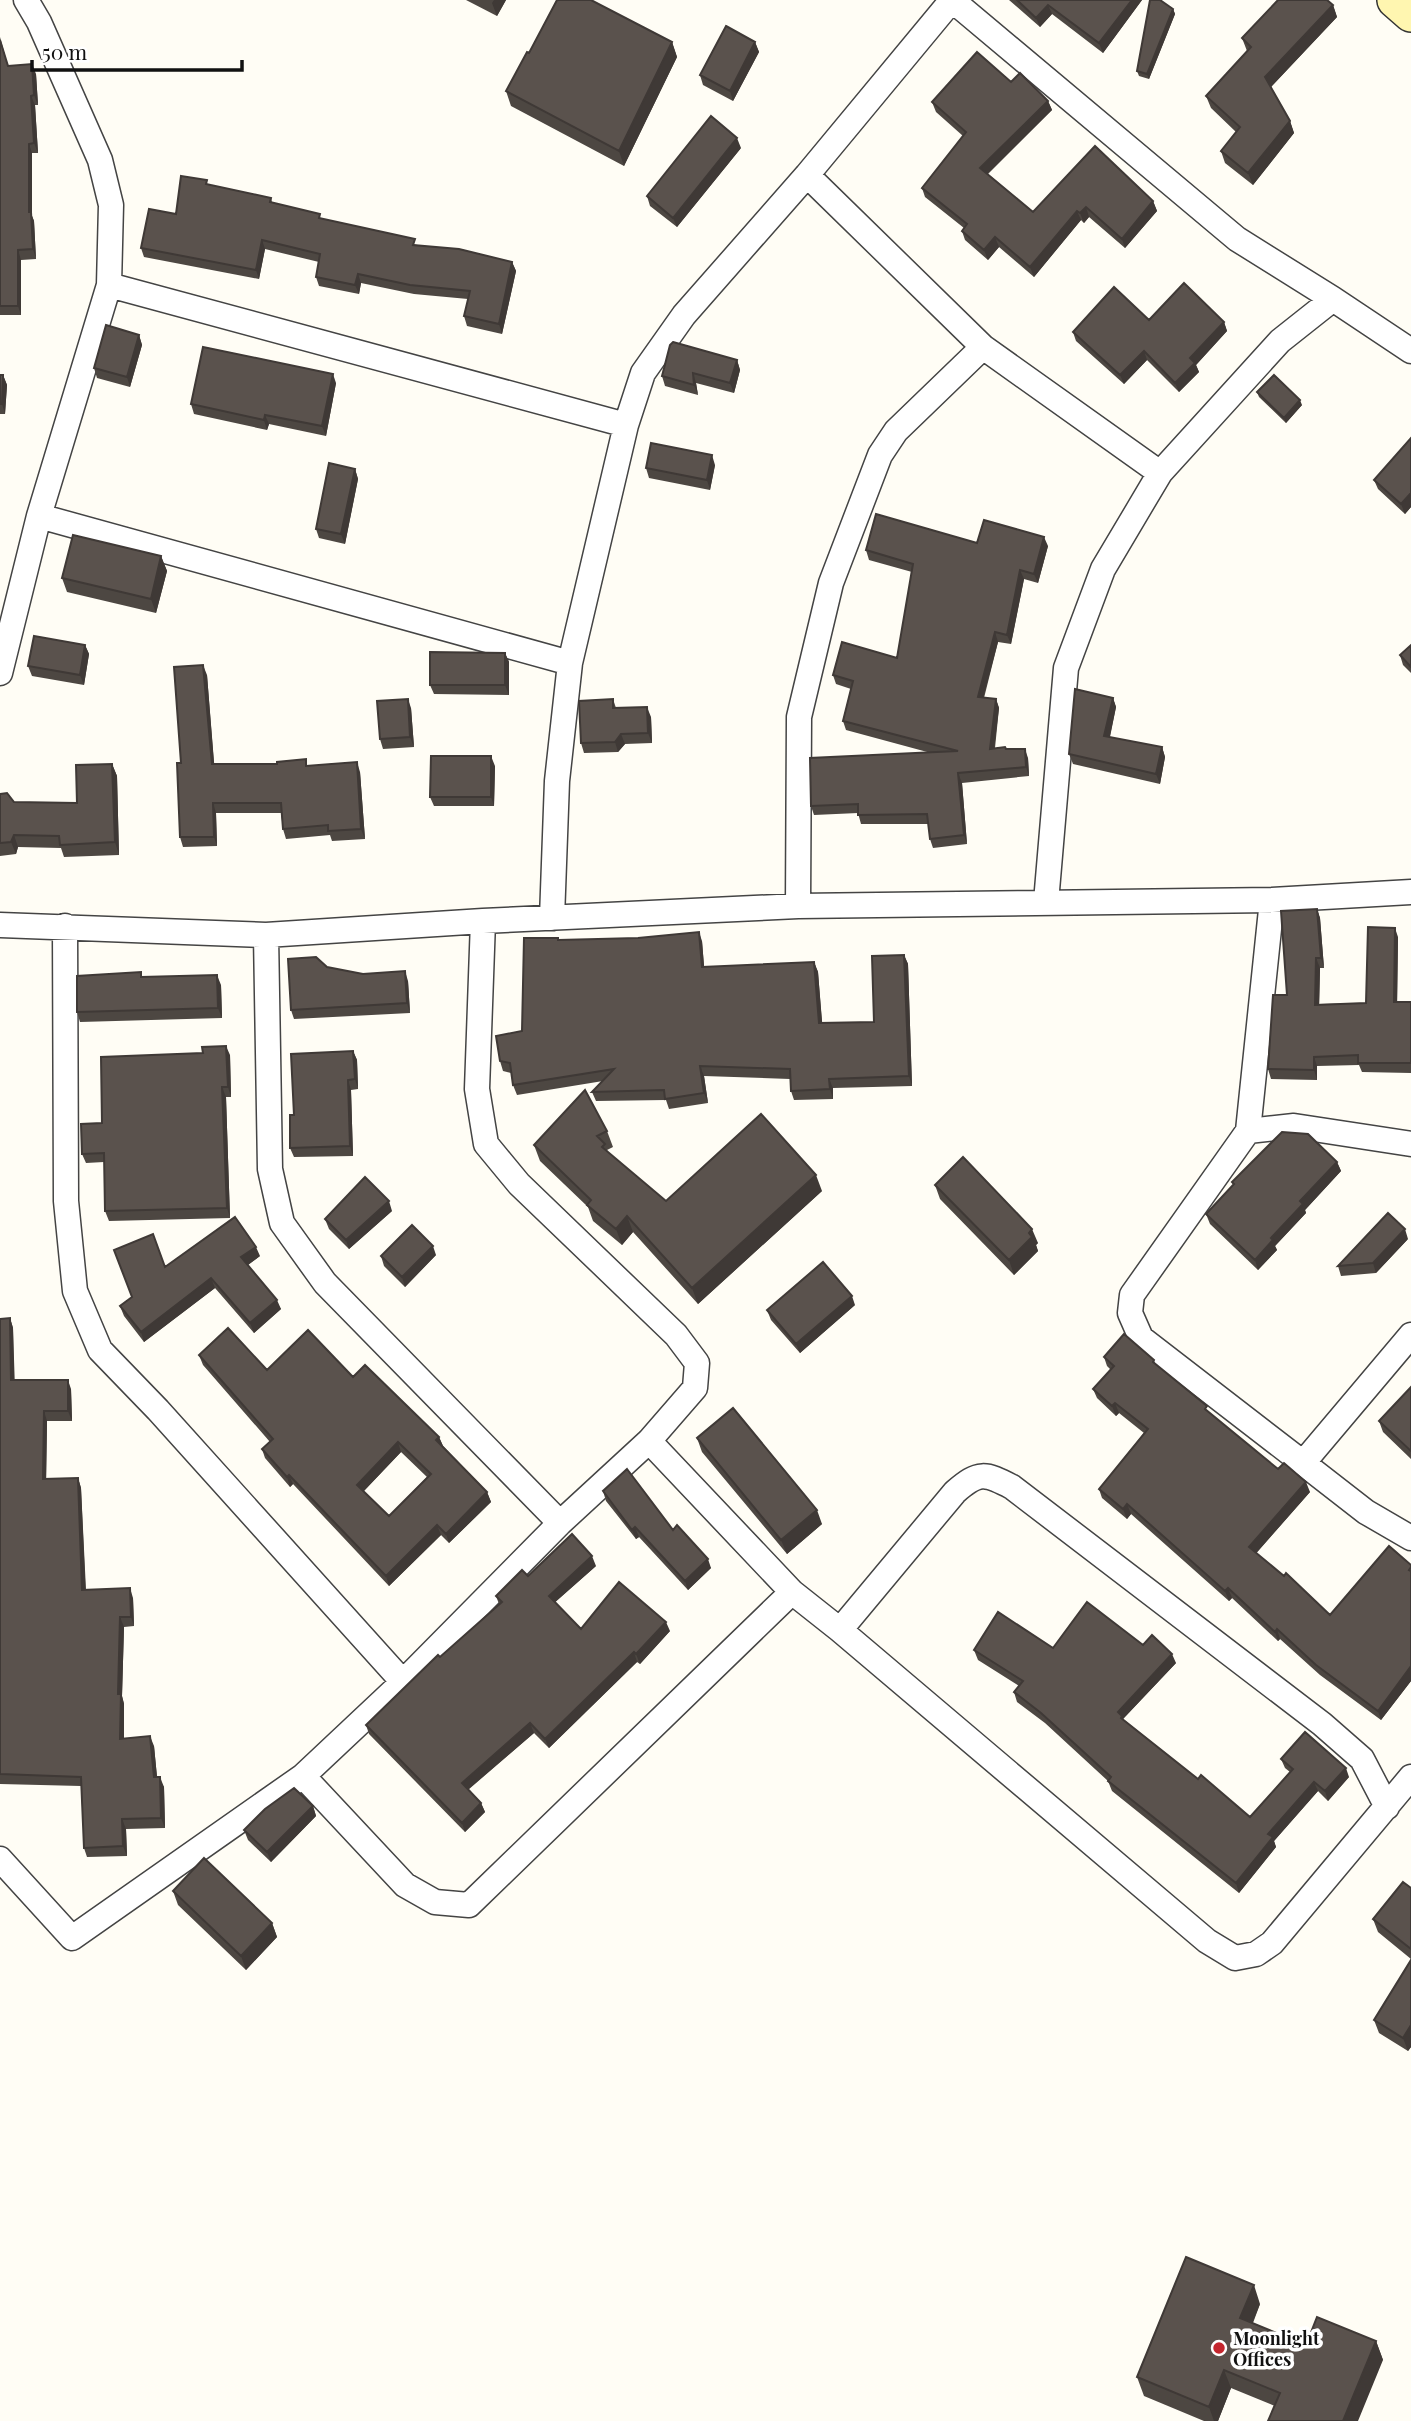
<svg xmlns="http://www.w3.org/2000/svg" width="1411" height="2421" font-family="'Playfair Display',serif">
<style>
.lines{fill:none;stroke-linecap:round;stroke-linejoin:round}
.street-casing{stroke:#444;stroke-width:27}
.secondary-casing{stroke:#333;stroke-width:38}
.street{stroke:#fff;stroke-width:24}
.secondary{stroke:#fff6b0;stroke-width:35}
.wall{fill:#4d4742;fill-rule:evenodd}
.shaded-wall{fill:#3f3936}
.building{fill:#5a524d;stroke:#3f3936;stroke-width:2;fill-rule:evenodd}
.poi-dot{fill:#c4262e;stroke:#fff;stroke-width:2.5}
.labels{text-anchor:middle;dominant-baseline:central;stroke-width:7;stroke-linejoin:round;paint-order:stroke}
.poi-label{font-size:18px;font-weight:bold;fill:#111;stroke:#fff;text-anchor:start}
</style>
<rect width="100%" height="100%" fill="#fffdf5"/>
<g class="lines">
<g class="street-casing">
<path id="street" d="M952,0L1237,239L1333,299
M807,175L983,347L1160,473
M109,285L626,425
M39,516L570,663
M0,673L39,516L109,285L111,205L100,160L39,22L26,0
M1272,900L1248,1131L1132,1295L1130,1313L1141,1338L1303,1463L1411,1335
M1046,902L1066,668L1103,569L1160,473L1280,341L1333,299L1411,351
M798,906L799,717L831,583L880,455L896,431L983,347
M552,918L557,781L570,663L626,425L643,373L684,315L807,175L952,0
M0,925L266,935L483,921L798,906L1272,900L1411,892
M65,926L66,1201L75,1291L100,1350L158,1410L403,1682
M266,935L270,1169L282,1223L325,1283L560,1523
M1248,1131L1294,1126L1411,1144
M649,1441L792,1592L840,1630L1207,1941L1235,1958L1256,1954L1272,1943L1411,1777
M1303,1463L1366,1512L1411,1538
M840,1630L955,1492C979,1471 985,1473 1012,1487L1322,1724L1362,1759L1387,1807
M303,1776L405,1885L435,1902L469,1905L792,1592
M0,1859L72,1938L303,1776L403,1682L560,1523L649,1441L695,1388L697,1363L676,1335L519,1184L486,1144L477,1089L483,921"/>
</g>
<g class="secondary-casing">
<path id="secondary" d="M1395,0L1411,14"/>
</g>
<use href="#street" class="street"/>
<use href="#secondary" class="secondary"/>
</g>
<path class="wall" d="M466,0H506L497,16Z
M1009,0H1142L1103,53L1052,14L1040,27Z
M1333,5L1337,17L1271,87L1290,121L1294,133L1253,185L1225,163L1221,151L1236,132L1211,108L1206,96L1247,51L1242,38Z
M1173,9L1175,14L1149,79L1139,76L1137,71Z
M0,37L8,66L36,74L38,105H35L38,153H32V216L34,221L36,259L21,260V315H0Z
M672,42L677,57L624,166L511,106L506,91L529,53Z
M755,42L759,52L733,101L703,85L700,75Z
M1011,82L1048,101L1052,110L988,174L1033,212L1153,201L1157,211L1125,248L1089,217L1084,223L1081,220L1034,277L999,247L988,260L965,240L962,231L964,228L925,197L922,188L963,136L936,112L932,102Z
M741,148L677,227L650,206L647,196Z
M209,185L271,198L272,203L322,219L417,245L512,262L516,271L502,334L467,326L464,316L468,299L414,294L361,283L359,294L319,286L316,277L319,262L265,249L259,279L144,257L141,248L176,214Z
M1149,320L1224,322L1227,331L1196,365L1199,372L1179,392L1147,360L1124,384L1076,341L1073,332Z
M139,335L142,345L130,387L97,378L94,368Z
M737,360L740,370L734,393L696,383L698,395L665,386L662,376Z
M0,375H3L7,385L5,414H0Z
M336,383L326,436L269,424L267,430L194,414L191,404Z
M1257,392L1302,405L1286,423L1259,397Z
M1411,438V507L1405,514L1378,489L1374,480Z
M715,465L710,490L649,478L646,468Z
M355,469L358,479L345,544L319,538L316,529Z
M977,543L1048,546L1038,583L1024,579L1011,644L998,642L984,698L996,699L999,708L995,748L1006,749L1028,758L1029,776L962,783L967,844L933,848L930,839L928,824H861L858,813L814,815L811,806L931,753L846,730L843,721L851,689L836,684L833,675L897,658L912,572L869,560L866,550Z
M161,556L167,571L156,613L67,592L62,578Z
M85,645L89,654L84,685L32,676L28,666Z
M1411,645V673L1403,665L1400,655Z
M505,653L509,662V695L434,694L430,685Z
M207,675L214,764L308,766L360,772L365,839L332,841L330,835L286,839L283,829L281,813H216L217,846L183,847L180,837L181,763Z
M1113,698L1116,707L1110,737L1162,747L1165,757L1160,784L1073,764L1069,754Z
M613,699L616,708L651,717L652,743L625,744L618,752L584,753L581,743Z
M411,708L414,747L383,749L380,739Z
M112,764L117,776L119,855L64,857L61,848L18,847L16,854L0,856V794L14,802L77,803Z
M495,766L494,806H434L430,797Z
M1317,909L1320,918L1324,968H1320L1319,1004L1366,1003L1398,937L1397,1002H1411V1073L1362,1072L1359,1065L1317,1066V1080L1271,1079L1268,1069L1287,995Z
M558,940L702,941L704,967L814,962L818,972L822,1023L874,1022L904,955L908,964L912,1086L833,1088V1099L794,1100L791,1091L790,1079L704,1076L708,1103L669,1109L666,1100L596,1101L592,1092L603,1081L517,1095L513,1085L511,1073L503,1071L500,1061L522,1031Z
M327,967L363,974L408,981L410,1013L294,1019L291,1010Z
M143,977L221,985L222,1018L80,1022L77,1012Z
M353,1051L357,1060L358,1089L351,1090L353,1156L294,1157L290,1148L294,1115Z
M230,1055L231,1097H226L230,1218L109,1221L105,1211L104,1162L86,1163L82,1154Z
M607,1131L613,1147L607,1150L608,1152L666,1201L822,1191L698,1304L633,1232L622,1245L593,1221L588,1207L540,1161L534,1145Z
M1337,1162L1341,1171L1305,1210L1306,1213L1275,1246L1277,1250L1258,1270L1210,1224L1206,1214L1233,1185L1232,1182Z
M935,1185L1038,1243L1036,1245L1038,1251L1014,1275L940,1199Z
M392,1211L349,1249L329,1229L325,1219Z
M1408,1239L1376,1273L1341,1276L1338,1266Z
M436,1255L405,1287L384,1266L381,1256Z
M260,1256L248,1265L281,1309L254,1333L215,1288L144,1342L124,1316L120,1306L132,1297L165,1267Z
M855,1305L800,1353L771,1320L767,1310Z
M10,1318L13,1328L14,1380L71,1389L72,1421H47L46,1479L78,1478L81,1488L86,1590L133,1598L134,1626L124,1627L122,1696L124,1704V1738L154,1746L157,1777L164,1787L165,1828L126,1829L127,1856L87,1857L84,1848L81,1786L0,1784V1319Z
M199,1355L267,1370L353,1377L439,1437L443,1446L487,1492L491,1502L449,1543L441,1535L389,1586L293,1484L290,1487L265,1458L262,1449L270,1442L203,1365ZM401,1452L427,1477L389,1516L363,1492Z
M1104,1357L1154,1360L1155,1364L1210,1413L1278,1469L1310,1492L1256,1553L1330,1615L1411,1565V1681L1381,1720L1320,1675L1280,1639L1278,1641L1232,1598L1229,1601L1131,1514L1127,1519L1102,1498L1099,1489L1144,1433L1119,1413L1116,1416L1097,1398L1093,1389L1111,1370L1107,1366Z
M1411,1387V1459L1383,1432L1379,1421Z
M697,1438L822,1524L787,1554L702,1452Z
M603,1491L673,1530L711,1568L688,1590L639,1537L636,1539L606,1501Z
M596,1566L555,1602L581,1629L670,1631L640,1664L637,1662L549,1748L534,1733L468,1790L481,1803L485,1812L465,1832L369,1734L366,1725L499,1604L496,1596L528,1576Z
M1143,1645L1176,1663L1123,1719L1198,1779L1250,1817L1290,1772L1285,1768L1281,1759L1349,1777L1328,1801L1318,1791L1274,1841L1276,1847L1239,1893L1112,1791L1108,1781L1045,1723L1017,1702L1014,1692L1019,1686L978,1660L974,1650Z
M313,1806L316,1816L271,1862L248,1840L244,1830Z
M1411,1888V1959L1378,1932L1373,1919Z
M173,1891L272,1923L277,1937L246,1970L178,1905Z
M1411,1960V2047L1408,2051L1379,2033L1374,2020Z
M1260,2304L1253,2323L1306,2345L1376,2341L1383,2360L1275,2406L1231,2388L1218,2421H1204L1144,2396L1137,2377Z"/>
<path class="shaded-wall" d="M494,0H506L497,16L492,3Z
M1132,0H1142L1103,53L1099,43Z
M1048,5L1052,14L1040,27L1036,18Z
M1333,5L1337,17L1269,89L1265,77Z
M1173,9L1175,14L1149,79L1147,74Z
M672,42L677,57L624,166L619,151Z
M755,42L759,52L733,101L730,91Z
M32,64L36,74L38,105L34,95Z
M31,96L35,105L38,153L34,143Z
M1048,101L1052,110L984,177L980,168Z
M1290,121L1294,133L1253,185L1248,173Z
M737,138L741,148L677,227L673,218Z
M29,144L32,153V216L34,221L36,259L33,249L29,212Z
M1153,201L1157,211L1125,248L1122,239Z
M1086,207L1089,217L1084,223L1080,213Z
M1077,211L1081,220L1034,277L1030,267Z
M995,237L999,247L988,260L984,250Z
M262,240L265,249L259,279L256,270Z
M18,250L21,260V315L18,306Z
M512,262L516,271L502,334L499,324Z
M358,274L361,283L359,294L355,285Z
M1224,322L1227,331L1196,365L1199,372L1179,392L1175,383L1190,358Z
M139,335L142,345L130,387L127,377Z
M1144,351L1147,360L1124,384L1120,375Z
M737,360L740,370L734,393L730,383Z
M693,373L696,383L698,395L694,385Z
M333,374L336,383L326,436L322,426Z
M3,375L7,385L5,414L2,404Z
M1300,400L1302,405L1286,423L1284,418Z
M265,415L269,424L267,430L264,420Z
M712,455L715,465L710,490L707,480Z
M355,469L358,479L345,544L341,534Z
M1411,493V507L1405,514L1401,504Z
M1044,537L1048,546L1038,583L1034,574Z
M161,556L167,571L156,613L151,599Z
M1020,570L1024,579L1011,644L1007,635Z
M995,632L998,642L981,706L978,697Z
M85,645L89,654L84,685L80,675Z
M505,653L509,662V695L505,685Z
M203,665L207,675L215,774L212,764Z
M1113,698L1116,707L1108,745L1104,736Z
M408,699L411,708L414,747L410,737Z
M996,699L999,708L993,758L990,749Z
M647,707L651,717L652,743L648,733Z
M621,734L625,744L618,752L615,742Z
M1162,747L1165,757L1160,784L1156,774Z
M1025,749L1028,758L1029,776L1026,767Z
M491,756L495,766L494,806L491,797Z
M357,762L360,772L365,839L361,829Z
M112,764L117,776L119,855L115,842Z
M958,773L962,783L967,844L964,835Z
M213,803L216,813L217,846L214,837Z
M14,835L18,847L16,854L11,842Z
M1317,909L1320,918L1324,968L1321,958Z
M1395,928L1398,937L1397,1012L1394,1002Z
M699,932L702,941L705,977L702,967Z
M904,955L908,964L912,1086L909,1076Z
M1316,958L1320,968L1319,1014L1315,1005Z
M814,962L818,972L823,1033L819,1023Z
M405,971L408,981L410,1013L407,1003Z
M217,975L221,985L222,1018L218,1008Z
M226,1046L230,1055L231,1097L228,1087Z
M353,1051L357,1060L358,1089L355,1079Z
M1314,1057L1317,1066V1080L1314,1070Z
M700,1066L704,1076L708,1103L704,1093Z
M829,1079L833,1088V1099L830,1089Z
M348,1080L351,1090L353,1156L350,1146Z
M222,1087L226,1097L230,1218L227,1208Z
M1337,1162L1341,1171L1305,1210L1306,1213L1275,1246L1277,1250L1258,1270L1255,1260L1271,1238L1300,1201Z
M816,1175L822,1191L698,1304L692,1288Z
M389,1201L392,1211L349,1249L346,1240Z
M627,1216L633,1232L622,1245L616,1229Z
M1032,1229L1038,1243L1036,1245L1038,1251L1014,1275L1009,1260Z
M1405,1229L1408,1239L1376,1273L1373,1263Z
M433,1246L436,1255L405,1287L402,1277Z
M256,1247L260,1256L245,1267L241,1257Z
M211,1278L215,1288L144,1342L141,1332Z
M852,1296L855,1305L800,1353L796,1344Z
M277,1300L281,1309L254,1333L250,1323Z
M10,1318L13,1328L15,1390L11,1380Z
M68,1380L71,1389L72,1421L68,1411Z
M1115,1403L1119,1413L1116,1416L1112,1406Z
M44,1411L47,1421L46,1489L43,1479Z
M439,1437L443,1446L436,1440Z
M398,1442L401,1452L360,1495L357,1485Z
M289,1475L293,1484L290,1487L287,1477Z
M78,1478L81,1488L86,1600L82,1590Z
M1306,1482L1310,1492L1253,1557L1249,1547Z
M487,1492L491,1502L449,1543L446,1534Z
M1127,1504L1131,1514L1127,1519L1123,1509Z
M817,1510L822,1524L787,1554L781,1540Z
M437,1525L441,1535L389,1586L386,1576Z
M635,1527L639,1537L636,1539L632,1530Z
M592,1556L596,1566L552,1605L549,1596Z
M708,1559L711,1568L688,1590L685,1581Z
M130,1588L133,1598L134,1626L131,1617Z
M1228,1588L1232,1598L1229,1601L1225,1591Z
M120,1617L124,1627L122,1696L124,1704V1748L120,1739L118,1694Z
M666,1622L670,1631L640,1664L636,1654Z
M1277,1629L1280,1639L1278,1641L1275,1632Z
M634,1652L637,1662L549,1748L545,1739Z
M1172,1654L1176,1663L1123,1719L1124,1727L1118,1712Z
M1411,1666V1681L1381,1720L1378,1711Z
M530,1723L534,1733L465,1792L462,1783Z
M150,1736L154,1746L158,1787L154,1777Z
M1346,1768L1349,1777L1328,1801L1325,1791Z
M160,1777L164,1787L165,1828L161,1818Z
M1314,1782L1318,1791L1274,1841L1276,1847L1239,1893L1236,1883L1268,1834Z
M481,1803L485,1812L465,1832L462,1823Z
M313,1806L316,1816L271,1862L267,1852Z
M122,1819L126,1829L127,1856L123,1846Z
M272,1923L277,1937L246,1970L241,1956Z
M1411,2025V2047L1408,2051L1403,2038Z
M1254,2285L1260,2304L1247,2336L1240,2318Z
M1376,2341L1383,2360L1358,2421H1343Z
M1224,2370L1231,2388L1218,2421H1214L1209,2407Z"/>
<path class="building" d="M557,0H591L672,42L619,151L506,91L527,52L529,53Z
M1017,0H1132L1099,43L1048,5L1036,18Z
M1150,0H1160L1173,9L1147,74L1137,71Z
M1278,0H1327L1333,5L1265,77L1290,121L1248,173L1221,151L1240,127L1206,96L1251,47L1242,38Z
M726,26L755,42L730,91L700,75Z
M0,40L8,66L32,64L34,95L31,96L34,143L29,144V212H31L33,249L18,250V306H0Z
M977,52L1011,82L1020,73L1048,101L980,168L1033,212L1095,146L1153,201L1122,239L1086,207L1080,213L1077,211L1030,267L995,237L984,250L962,231L967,224L922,188L966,132L932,102Z
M711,116L737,138L673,218L647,196Z
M181,176L207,180L206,184L271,198L270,202L320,214L319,218L415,239L413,245L459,249L512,262L499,324L464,316L470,291L410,285L358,274L355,285L316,277L320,254L262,240L256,270L141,248L149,209L176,214Z
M1184,283L1224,322L1190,358L1195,363L1175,383L1144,351L1120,375L1073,332L1114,287L1149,320Z
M106,325L139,335L127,377L94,368Z
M673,342L737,360L730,383L693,373L694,385L662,376L670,345Z
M203,347L333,374L322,426L265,415L264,420L191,404Z
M0,375H3L2,404H0Z
M1274,375L1300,400L1284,418L1257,392Z
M1411,438V493L1401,504L1374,480Z
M651,443L712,455L707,480L646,468Z
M329,463L355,469L341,534L316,529Z
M876,514L977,543L984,520L1044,537L1034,574L1020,570L1007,635L995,632L978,697L996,699L990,749L1005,747L1006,749H1025L1026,767L958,773L964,835L930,839L927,814L858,815V804L811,806L810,758L958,751L843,721L853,681L833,675L842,642L897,658L913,564L866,550Z
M73,535L161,556L151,599L62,578Z
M34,636L85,645L80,675L28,666Z
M1411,645V667L1400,655Z
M430,652L505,653V685H430Z
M203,665L212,764H277V762L306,759V766L357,762L361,829L328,831V825L283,829L281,803H213L214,837H180L177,763H181L174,667Z
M1075,689L1113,698L1104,736L1162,747L1156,774L1069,754Z
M408,699L410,737L380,739L377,701Z
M613,699V708L647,707L648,733L621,734L615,742L581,743L579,701Z
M431,756H491V797H430Z
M112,764L115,842L60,845L59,836L14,835L11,842L0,843V794L7,793L14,802L77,803L76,765Z
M1317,909L1321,958H1316L1315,1005L1366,1003L1368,927L1395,928L1394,1002H1411V1063H1358V1055L1314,1057V1070L1268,1069L1273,995H1287L1281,911Z
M699,932L702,967L814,962L819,1023L874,1022L872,956L904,955L909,1076L829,1079L830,1089L791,1091L790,1069L700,1066L704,1093L665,1099L664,1090L592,1092L614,1069L513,1085L510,1063L500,1061L496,1036L522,1031L524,938H558V940L638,938Z
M316,957L327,967L363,974L405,971L407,1003L291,1010L288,959Z
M141,972V977L217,975L218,1008L77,1012V976Z
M226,1046L228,1087H222L227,1208L105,1211L104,1153L82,1154L81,1124L102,1123L101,1057L203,1053L202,1047Z
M353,1051L355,1079L348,1080L350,1146L290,1148V1115H294L291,1054Z
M585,1090L607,1131L597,1136L605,1144L602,1147L666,1201L761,1114L816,1175L692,1288L627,1216L616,1229L587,1205L591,1200L534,1145Z
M1282,1132L1308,1134L1337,1162L1300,1201L1303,1204L1271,1238L1273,1240L1255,1260L1206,1214L1234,1184L1232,1182Z
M963,1157L1032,1229L1029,1233L1032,1237L1009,1260L935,1185Z
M365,1177L389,1201L346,1240L325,1219Z
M1388,1213L1405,1229L1373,1263L1338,1266Z
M235,1217L256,1247L241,1257L277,1300L250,1323L211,1278L141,1332L120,1306L132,1297L114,1250L153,1234L165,1267Z
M412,1225L433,1246L402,1277L381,1256Z
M823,1262L852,1296L796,1344L767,1310Z
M10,1318L11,1380H68V1411H44L43,1479L78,1478L82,1590L130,1588L131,1617H120L118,1694H121L120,1739L150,1736L154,1777H160L161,1818L122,1819L123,1846L84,1848L81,1777L0,1774V1319Z
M228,1328L267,1370L308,1330L353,1377L365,1365L439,1437L436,1440L487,1492L446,1534L437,1525L386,1576L289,1475L287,1477L262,1449L273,1439L199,1355ZM398,1442L431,1474L389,1516L357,1485Z
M1124,1334L1154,1360L1153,1362L1207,1406L1205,1409L1278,1469L1284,1463L1306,1482L1249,1547L1284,1576L1286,1573L1330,1615L1389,1546L1411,1565V1567L1409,1570L1411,1571V1666L1378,1711L1316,1665L1277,1629L1275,1632L1228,1588L1225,1591L1127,1504L1123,1509L1099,1489L1148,1429L1115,1403L1112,1406L1093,1389L1114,1366L1104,1357Z
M1411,1387V1451L1379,1421Z
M733,1408L817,1510L781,1540L697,1438Z
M627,1469L673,1530L677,1525L708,1559L685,1581L635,1527L632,1530L603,1491Z
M572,1534L592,1556L549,1596L581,1629L619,1582L666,1622L636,1654L634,1652L545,1739L530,1723L462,1783L481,1803L462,1823L366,1725L438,1655L440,1657L502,1602L496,1596L522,1570L528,1576Z
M1087,1602L1143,1645L1152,1635L1172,1654L1118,1712L1122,1716L1121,1718L1198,1779L1201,1775L1250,1817L1293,1769L1281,1759L1305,1732L1346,1768L1325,1791L1314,1782L1268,1834L1273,1837L1236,1883L1108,1781L1111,1777L1041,1713L1014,1692L1023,1681L974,1650L998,1612L1053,1648Z
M294,1788L313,1806L267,1852L244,1830L265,1809Z
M204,1858L272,1923L241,1956L173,1891Z
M1403,1882L1411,1888V1949L1373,1919Z
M1411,1960V2025L1403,2038L1374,2020Z
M1186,2257L1254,2285L1240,2318L1306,2345L1317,2317L1376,2341L1343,2421H1268L1280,2393L1224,2370L1209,2407L1137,2377Z"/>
<circle class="poi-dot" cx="1219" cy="2348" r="7"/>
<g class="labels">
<g class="poi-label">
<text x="1233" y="2338">Moonlight<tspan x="1233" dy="21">Offices</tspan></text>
</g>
</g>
<path d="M32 60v10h210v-10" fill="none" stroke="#111111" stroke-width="3.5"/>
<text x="42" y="60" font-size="21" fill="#111111" stroke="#ffffff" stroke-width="5" paint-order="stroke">50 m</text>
</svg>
